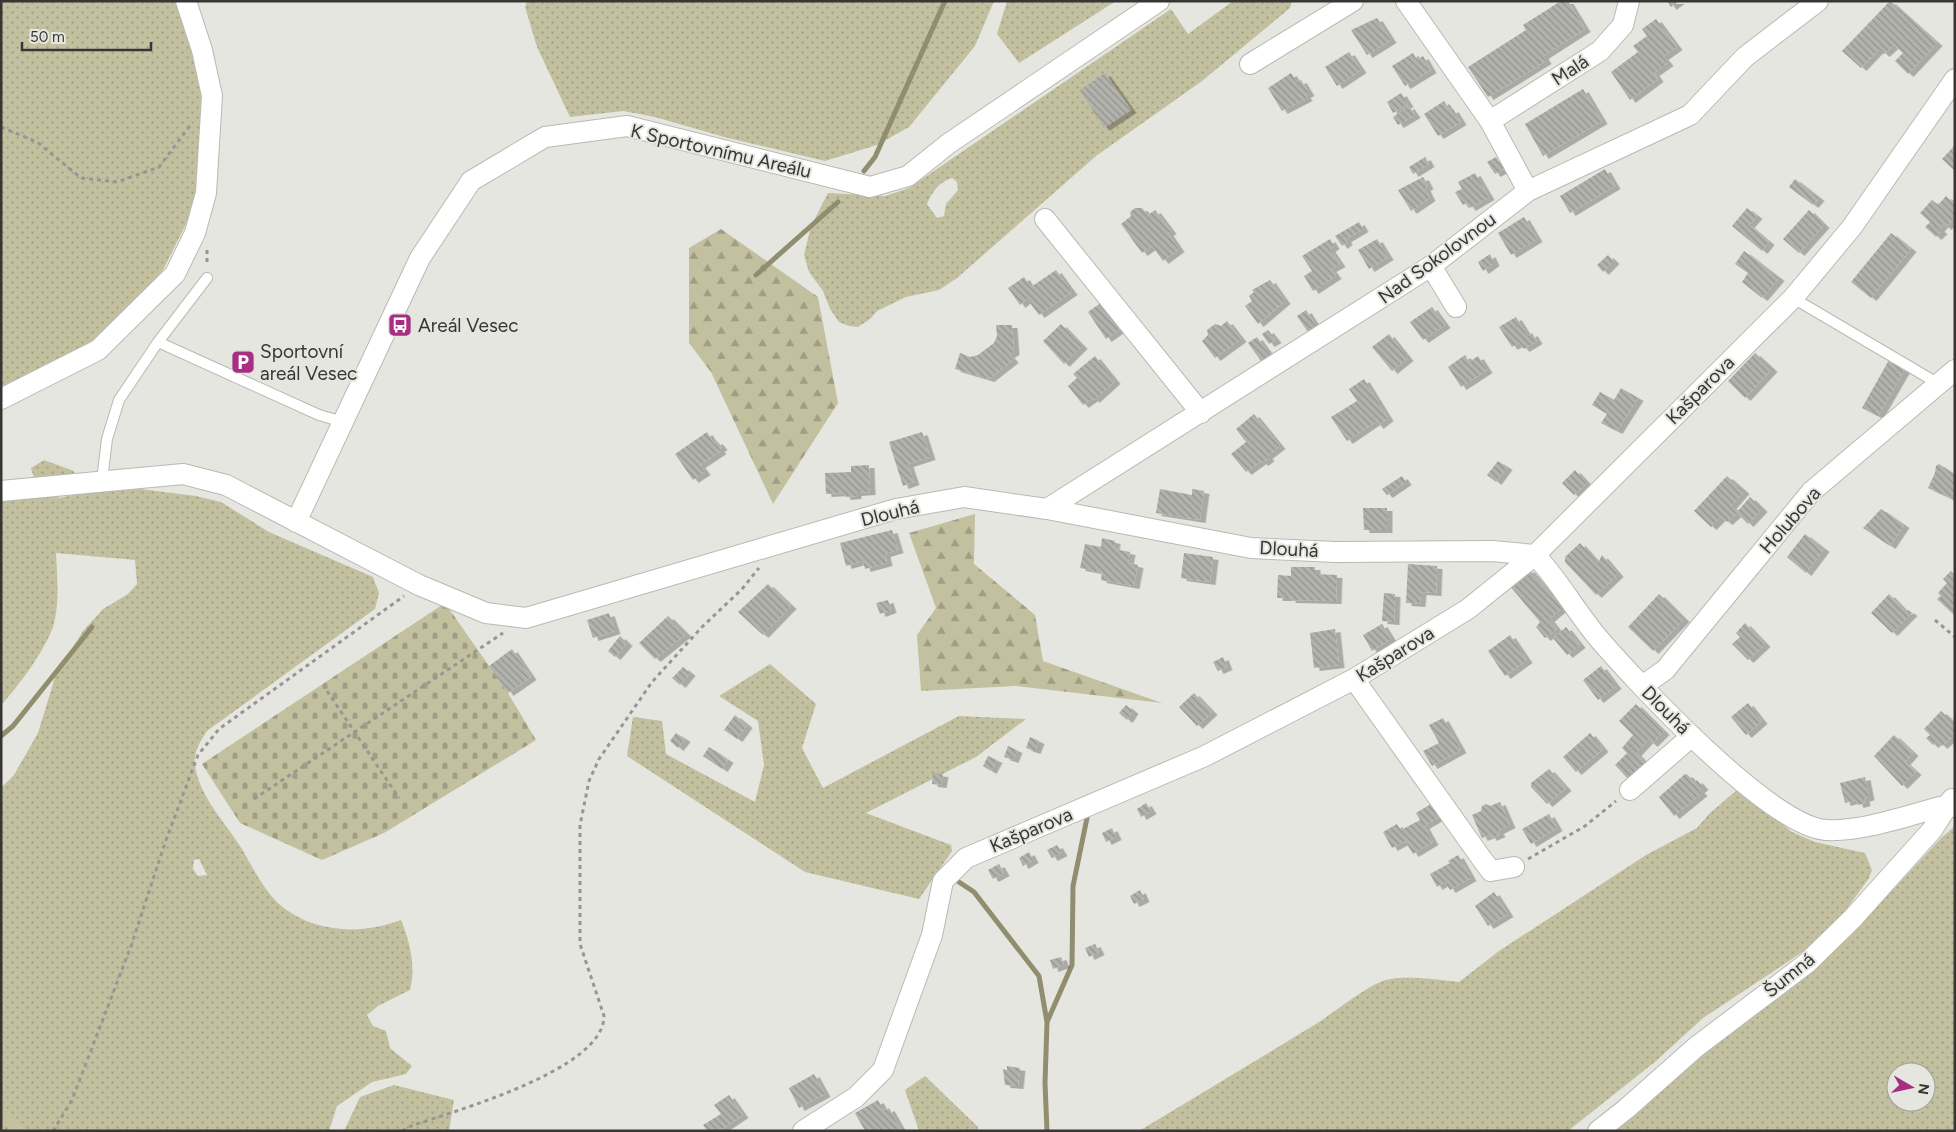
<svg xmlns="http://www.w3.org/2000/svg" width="1956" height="1132" font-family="Figtree,sans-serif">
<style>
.grass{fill:url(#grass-dots);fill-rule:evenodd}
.forest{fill:url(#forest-firs)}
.cemetery{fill:url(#cemetery-stones)}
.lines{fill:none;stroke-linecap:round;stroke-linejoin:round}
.stream{stroke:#918e6f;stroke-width:5}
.building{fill:url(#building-back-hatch);filter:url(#shadow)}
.service-casing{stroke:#b9b9b4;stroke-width:12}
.minor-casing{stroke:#b9b9b4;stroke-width:22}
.path{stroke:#979693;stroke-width:3;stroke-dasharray:4 4;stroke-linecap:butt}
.service{stroke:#fff;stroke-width:10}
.minor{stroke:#fff;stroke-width:20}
.labels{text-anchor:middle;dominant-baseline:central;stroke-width:4;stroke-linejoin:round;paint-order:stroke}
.street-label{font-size:19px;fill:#373635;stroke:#e6e6e1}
.poi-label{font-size:19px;fill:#373635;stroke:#e6e6e1;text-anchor:start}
</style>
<defs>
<pattern id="grass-dots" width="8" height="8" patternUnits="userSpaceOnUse" patternTransform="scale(1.25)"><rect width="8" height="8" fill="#c3c0a0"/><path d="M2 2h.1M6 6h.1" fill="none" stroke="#9f9d83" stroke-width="1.8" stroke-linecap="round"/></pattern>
<pattern id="forest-firs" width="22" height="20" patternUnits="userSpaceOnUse" patternTransform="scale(1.25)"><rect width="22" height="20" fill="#c3c0a0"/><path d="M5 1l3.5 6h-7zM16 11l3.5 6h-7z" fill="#9f9d83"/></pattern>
<pattern id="cemetery-stones" width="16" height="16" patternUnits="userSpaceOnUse" patternTransform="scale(1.25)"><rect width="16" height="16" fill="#c3c0a0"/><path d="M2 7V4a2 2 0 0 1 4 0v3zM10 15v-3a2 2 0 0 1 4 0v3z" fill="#9f9d83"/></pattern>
<pattern id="building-back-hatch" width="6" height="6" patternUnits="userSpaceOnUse" patternTransform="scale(1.25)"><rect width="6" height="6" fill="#b2b2ad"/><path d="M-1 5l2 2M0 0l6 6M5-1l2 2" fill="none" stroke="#92928e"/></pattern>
<filter id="shadow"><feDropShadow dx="5.5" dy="3" stdDeviation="0" flood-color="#0004"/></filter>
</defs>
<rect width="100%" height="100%" fill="#e6e6e1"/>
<path class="grass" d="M2,1H182L203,97L200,177L186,224L163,270L136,303L115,324L73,355L1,394Z
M527,1H994L975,46L909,127L877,145L825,161L724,137L655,117L623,111L570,117L537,47L525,7Z
M1007,1H1116L1019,63L997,34Z
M1233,1H1292L1290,8L1202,81L1096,156L957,278L939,290L906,297L877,311L870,319L858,327L849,326L839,322L830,309L823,291L809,272L804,255L811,226L828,193L885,196L909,188L1171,9L1188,34ZM952,178L957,182L958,190L946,204L944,216L937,218L927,204C932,192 939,182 952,178Z
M44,460L74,471L78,488L54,499L116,486L196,496L221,502L269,532L373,577L379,593L375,609L207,731C200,742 193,752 195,766C200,798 226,823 242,849C253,868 262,887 278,903C284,909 296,916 304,920C336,933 368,932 401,920C410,942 416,966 410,990L378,1006L367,1015L373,1026L386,1031L390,1048L412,1066L406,1074L372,1082L337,1106L329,1131H25L1,1111V788L14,775L38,733L56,674L83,631L103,609L128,594L137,584L135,560L56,553C57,577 60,604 53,627C45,650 18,687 1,705V488L39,494L31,468ZM199,859L207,875L198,876L193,869L194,860Z
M770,664L816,704L802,748L823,788L959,716L1026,719L976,757L866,813L951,845L952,851L919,899L805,872L627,756L633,717L662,721L666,754L755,802L764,765L758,721L719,696Z
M1738,789L1792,832L1815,842L1865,853L1872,870L1869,878L1838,921L1804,951L1703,1018L1656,1061L1568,1131H1139C1199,1095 1259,1059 1319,1022C1336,1011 1368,985 1386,980C1407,975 1438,980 1459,982L1499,951L1646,855L1697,828L1709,814Z
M1955,826V1131H1610L1678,1073L1848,938L1941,838ZM1896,1072H1926V1102H1896Z
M925,1076L978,1127V1131H919L905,1090Z
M394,1085L454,1100L449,1131H344L360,1097Z"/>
<path class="forest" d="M721,229L818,297L838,403L773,504L711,372L689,343V248Z
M975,514L974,564L1035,615L1043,661L1162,703L1015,686L921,691L917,635L936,608L909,533Z
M1,1111H2L25,1131H1Z"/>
<path class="cemetery" d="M445,603L508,693L536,740L384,833L322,860L240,823L202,764Z"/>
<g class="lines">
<path class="stream" d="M864,171L875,157L945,1
M756,275L838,202
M1,736L13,726L92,627
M953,878L974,892L1039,976L1047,1022
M1047,1131L1045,1083L1047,1022L1072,965L1073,886L1087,818"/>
</g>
<path class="building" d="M1561,1H1568L1585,29L1543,56L1546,61L1488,97L1468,67L1526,30L1523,25Z
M1667,1H1679L1671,7Z
M1890,1L1937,43L1908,74L1895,61L1903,53L1894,45L1884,54L1879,49L1861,68L1842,51Z
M1377,18L1391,40L1367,55L1351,30Z
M1656,19L1677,47L1663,57L1668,63L1654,73L1658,79L1630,100L1611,72L1638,52L1633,46L1647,36L1642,29Z
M1349,52L1361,70L1337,86L1325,67Z
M1413,53L1417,60L1423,56L1431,70L1405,86L1392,66Z
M1105,73L1131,110L1104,128L1080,90Z
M1291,73L1297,82L1301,80L1309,93L1305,95L1307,98L1282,111L1268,88Z
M1583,89L1602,121L1543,156L1525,124Z
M1401,93L1408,104L1393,113L1387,102Z
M1444,101L1450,111L1453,109L1461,122L1438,136L1424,114Z
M1409,106L1415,115L1398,125L1393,117Z
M1955,145V171L1942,159Z
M1425,157L1429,164L1413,174L1409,167Z
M1496,157L1504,169L1495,174L1487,162Z
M1605,169L1615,186L1570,213L1560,196Z
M1475,173L1489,197L1470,208L1467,203L1463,205L1455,192L1462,189L1458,182Z
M1423,177L1428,186L1425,188L1430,198L1411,211L1398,190Z
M1795,179L1819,198L1813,205L1789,187Z
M1946,196L1955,204V217L1946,227L1943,224L1939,229L1942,231L1936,237L1925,227L1930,222L1920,213L1932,200L1938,205Z
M1135,208H1142L1148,215L1155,210L1171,231L1168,233L1179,249L1163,261L1152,246L1142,253L1121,224L1131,216L1130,212Z
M1747,208L1757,216L1749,225L1769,242L1762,251L1732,226Z
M1809,210L1824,225L1799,253L1783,239Z
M1524,217L1537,239L1511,255L1498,233Z
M1359,222L1363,229L1346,239L1347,242L1342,246L1335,236Z
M1891,233L1911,249L1871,298L1851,282Z
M1330,239L1334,246L1330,249L1340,264L1331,269L1336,276L1313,291L1304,276L1312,271L1302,256Z
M1377,239L1388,257L1369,269L1358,250Z
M1744,251L1779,278L1762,298L1742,282L1748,273L1735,264Z
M1490,254L1494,263L1483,271L1478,262Z
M1608,255L1614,261L1603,272L1597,265Z
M1056,270L1072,292L1039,315L1027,299L1020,305L1008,288L1024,277L1031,287Z
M1270,280L1285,301L1258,324L1245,306L1252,301L1249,296L1254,292L1252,290Z
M1105,300L1123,327L1106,339L1088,312Z
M1432,307L1445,325L1423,340L1410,322Z
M1306,310L1317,327L1308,332L1297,316Z
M1516,317L1528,336L1532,333L1537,341L1524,349L1519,343L1512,347L1499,327Z
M1227,321L1241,339L1215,358L1202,341L1208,335L1207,330L1215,324L1221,326Z
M1061,324L1082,346L1064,364L1043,341Z
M996,325H1012L1014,352L1009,355L1013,360L989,379L955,369L960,353L970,357L978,355L994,343L997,336Z
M1268,330L1276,340L1269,344L1262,334Z
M1389,334L1408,358L1392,371L1372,347Z
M1257,337L1270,355L1261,361L1248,343Z
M1755,353L1772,369L1745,398L1728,381Z
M1465,355L1469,362L1478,356L1487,370L1461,387L1448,367Z
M1095,356L1115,381L1094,400L1093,398L1083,405L1068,386L1077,378L1073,374Z
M1889,360L1905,369L1878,416L1862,408Z
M1364,379L1388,418L1378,426L1375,422L1347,441L1331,417L1357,401L1349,389Z
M1621,388L1638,398L1617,431L1601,423L1607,414L1592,405L1600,392L1614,400Z
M1254,414L1280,446L1267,456L1269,458L1263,463L1261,461L1246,472L1231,454L1246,442L1236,429Z
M707,432L714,443L717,441L722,447L719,449L721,451L700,465L705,472L693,480L675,454Z
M922,432L930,457L908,464L914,482L903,486L889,442Z
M1498,461L1507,467L1496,482L1487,475Z
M1939,464L1955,475V489L1950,498L1928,488L1935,473L1936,466Z
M869,465L870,492L856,493V496L845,497L844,493L826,494L825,473L851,472V466Z
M1575,470L1587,483L1574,495L1562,483Z
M1402,476L1406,482L1387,495L1382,489Z
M1727,476L1744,491L1731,506L1737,512L1750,497L1762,509L1748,524L1737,513L1727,522L1721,517L1711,527L1694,511Z
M1160,489L1192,495V489L1204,491L1200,520L1156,513Z
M1363,508H1387V530H1364Z
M1881,509L1904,525L1890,546L1863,528Z
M892,530L898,550L885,554L887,563L865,569L863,561L846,566L840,543Z
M1805,534L1824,549L1806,573L1787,557Z
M1102,538L1115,541L1114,549L1130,552L1128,563L1138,565L1134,586L1101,580L1102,572L1080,568L1085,544L1101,547Z
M1580,543L1598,563L1602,555L1618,574L1596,595L1565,562V557Z
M1184,553L1213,557L1210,582L1181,578Z
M1408,564L1437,566L1436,593L1421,592L1420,604L1406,603Z
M1291,567H1315V574L1337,575L1336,601L1290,600V598H1277L1278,575L1291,576Z
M1529,569L1562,608L1549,619L1557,629L1545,638L1536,627L1540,622L1509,585Z
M1951,571L1955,575V616L1937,599L1941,596L1938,593L1947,583L1943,579Z
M768,584L791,606L763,635L738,612Z
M1384,593L1395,594L1394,622L1382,621Z
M1659,594L1684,619L1653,651L1628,627Z
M1889,594L1906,612L1908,610L1912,613L1892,633L1871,613Z
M888,600L891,610L880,614L876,603Z
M609,613L615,631L593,638L587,620Z
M668,616L686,634L655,659L639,643Z
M1745,623L1765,644L1748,660L1732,644L1740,637L1736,633Z
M1382,624L1391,639L1372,651L1363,635Z
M1566,627L1580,645L1567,655L1553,638Z
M1335,629L1339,665L1314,668L1310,633Z
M1510,635L1527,660L1505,676L1488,651Z
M620,636L627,643L615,657L608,651Z
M512,649L531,677L508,693L489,666Z
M1223,657L1227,667L1218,671L1213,662Z
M1601,666L1616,686L1598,700L1583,680Z
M683,667L690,673L680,685L672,678Z
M1194,693L1212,712L1197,726L1179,707Z
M1748,703L1762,721L1746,735L1731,717Z
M1636,704L1664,732L1652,744L1648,740L1636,753L1646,764L1629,780L1615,765L1627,753L1622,748L1633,735L1619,721Z
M1126,705L1133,711L1127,720L1119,713Z
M1941,711L1955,724V734L1942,746L1937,741L1933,745L1926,738L1930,735L1924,729Z
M735,715L747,725L737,739L724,730Z
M1443,718L1461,750L1432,766L1423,751L1439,743L1429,725Z
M676,733L685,739L678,748L670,741Z
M1590,733L1603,749L1576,772L1563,757Z
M1894,735L1913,753L1905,762L1916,772L1902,786L1874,756Z
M1030,737L1039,741L1035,751L1026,748Z
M1008,746L1017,750L1013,760L1004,757Z
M709,747L728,760L722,769L703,756Z
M988,756L997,760L991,771L983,766Z
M1549,769L1566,788L1547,804L1531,787V783Z
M933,773L943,774L941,785L932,784Z
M1685,774L1688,775L1694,783L1697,780L1703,787L1699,790L1702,793L1674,816L1659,797Z
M1865,777L1869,797L1864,799L1865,803L1858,805L1856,800L1845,803L1840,783Z
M1500,802L1510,825L1498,831L1500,834L1491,838L1490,835L1482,838L1472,815L1481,811L1482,806L1486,804L1490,806Z
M1146,803L1151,811L1141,817L1137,809Z
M1431,804L1439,817L1424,826L1433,842L1413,854L1405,841L1392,848L1383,832L1397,824L1401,830L1420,820L1416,813Z
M1549,814L1557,828L1531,844L1522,829Z
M1112,828L1116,837L1106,842L1102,833Z
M1057,845L1062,853L1052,858L1047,850Z
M1029,852L1033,860L1023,866L1019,858Z
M1458,855L1471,878L1450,890L1445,882L1437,887L1430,874L1450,863L1448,861Z
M999,864L1004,873L993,879L988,870Z
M1140,890L1144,899L1134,904L1130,896Z
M1494,892L1508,914L1488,926L1475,906Z
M1095,944L1099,952L1089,957L1085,948Z
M1061,957L1064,965L1053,969L1050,960Z
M1007,1066L1020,1068L1018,1086L1005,1085L1003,1069L1007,1070Z
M814,1074L825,1094L799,1108L789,1088Z
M729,1095L743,1115L719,1131H707L703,1125L721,1114L714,1105Z
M878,1100L884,1111L889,1108L901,1129L898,1131H865L855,1113Z"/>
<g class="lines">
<g class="service-casing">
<path id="service" d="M1793,298L1939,384
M158,342L207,278
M102,480L107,439L119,400L158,342L319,415L343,422"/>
</g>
<g class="minor-casing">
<path id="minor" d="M1406,1L1490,121L1528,191
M1250,64L1353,1
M1490,121L1600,51L1623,25L1629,1
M1045,219L1201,413
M1431,266L1456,307
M1,399L98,350L175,274L195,233L206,193L212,96L202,50L186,1
M1,491L183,474L226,485L419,585L486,613L526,618L896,509L964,497L1047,509L1251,548L1336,552L1492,551L1535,555C1559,580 1576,612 1599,639C1637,683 1771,827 1826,830C1864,832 1911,814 1948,805L1955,807
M1047,509L1431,266L1528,191L1690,115L1745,57L1818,1
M296,522L420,258L471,181L545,137L627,126L870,187L908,176L948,144L1159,1
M1354,679L1484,862L1491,871L1514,867
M1642,686L1665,670L1811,492L1955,370
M1630,790L1692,736
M803,1131L856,1097L883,1070L932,935L943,881L966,858L1205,756L1354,679L1468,609L1535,555L1793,298L1852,227L1955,79
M1598,1131L1626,1109L1696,1047L1807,963L1853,918L1932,830L1952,799"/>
</g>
<path class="path" d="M1,127L37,142L81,178L117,182L159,167L192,123
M207,250V266
M1935,620L1955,637
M327,691L399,798
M254,799L503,633
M1528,859L1585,826L1616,801
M53,1131L72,1100L131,946L166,840L198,755L219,729L404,596
M402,1131L411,1126C454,1111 604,1070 604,1016L580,944V825L589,781L599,759L652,682L702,627L742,589L759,568"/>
<use href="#service" class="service"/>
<use href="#minor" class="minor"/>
</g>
<defs>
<g id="bus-square" transform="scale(1.25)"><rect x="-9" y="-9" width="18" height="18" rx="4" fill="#a82e83" stroke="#e6e6e1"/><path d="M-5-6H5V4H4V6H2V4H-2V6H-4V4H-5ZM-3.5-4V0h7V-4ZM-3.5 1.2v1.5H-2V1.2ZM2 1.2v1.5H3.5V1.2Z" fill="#fff"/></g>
<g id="parking-square" transform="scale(1.25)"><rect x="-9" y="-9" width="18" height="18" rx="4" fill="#a82e83" stroke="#e6e6e1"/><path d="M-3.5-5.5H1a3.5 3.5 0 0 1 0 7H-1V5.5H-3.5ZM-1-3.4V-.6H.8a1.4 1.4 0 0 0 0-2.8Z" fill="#fff"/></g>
</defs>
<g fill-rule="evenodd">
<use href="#bus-square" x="400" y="325"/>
<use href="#parking-square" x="243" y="362"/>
</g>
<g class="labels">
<g class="street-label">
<text transform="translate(1570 70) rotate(-33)">Malá</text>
<text transform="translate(721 151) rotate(13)">K Sportovnímu Areálu</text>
<text transform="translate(1437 258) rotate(-36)">Nad Sokolovnou</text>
<text transform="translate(1700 390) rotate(-45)">Kašparova</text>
<text transform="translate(890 513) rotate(-14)">Dlouhá</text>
<text transform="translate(1790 520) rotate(-49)">Holubova</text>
<text transform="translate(1289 549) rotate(3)">Dlouhá</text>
<text transform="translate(1395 654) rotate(-32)">Kašparova</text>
<text transform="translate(1666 710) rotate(45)">Dlouhá</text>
<text transform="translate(1031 830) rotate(-23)">Kašparova</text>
<text transform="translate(1789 975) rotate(-39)">Šumná</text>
</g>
<g class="poi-label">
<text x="418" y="325">Areál Vesec</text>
<text x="260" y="351">Sportovní<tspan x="260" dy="22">areál Vesec</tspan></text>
</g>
</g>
<rect width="1956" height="1132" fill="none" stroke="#373635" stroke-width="5"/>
<g transform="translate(1911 1087) rotate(99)"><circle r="24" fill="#e6e6e1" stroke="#a0a09c"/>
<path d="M0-4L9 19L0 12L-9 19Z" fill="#a82e83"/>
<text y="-8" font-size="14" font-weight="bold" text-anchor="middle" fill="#373635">N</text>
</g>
<path d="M22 42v8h129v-8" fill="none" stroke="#373635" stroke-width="2.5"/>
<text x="30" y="42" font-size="15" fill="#373635" stroke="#e6e6e1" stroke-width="4" paint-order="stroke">50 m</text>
</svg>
